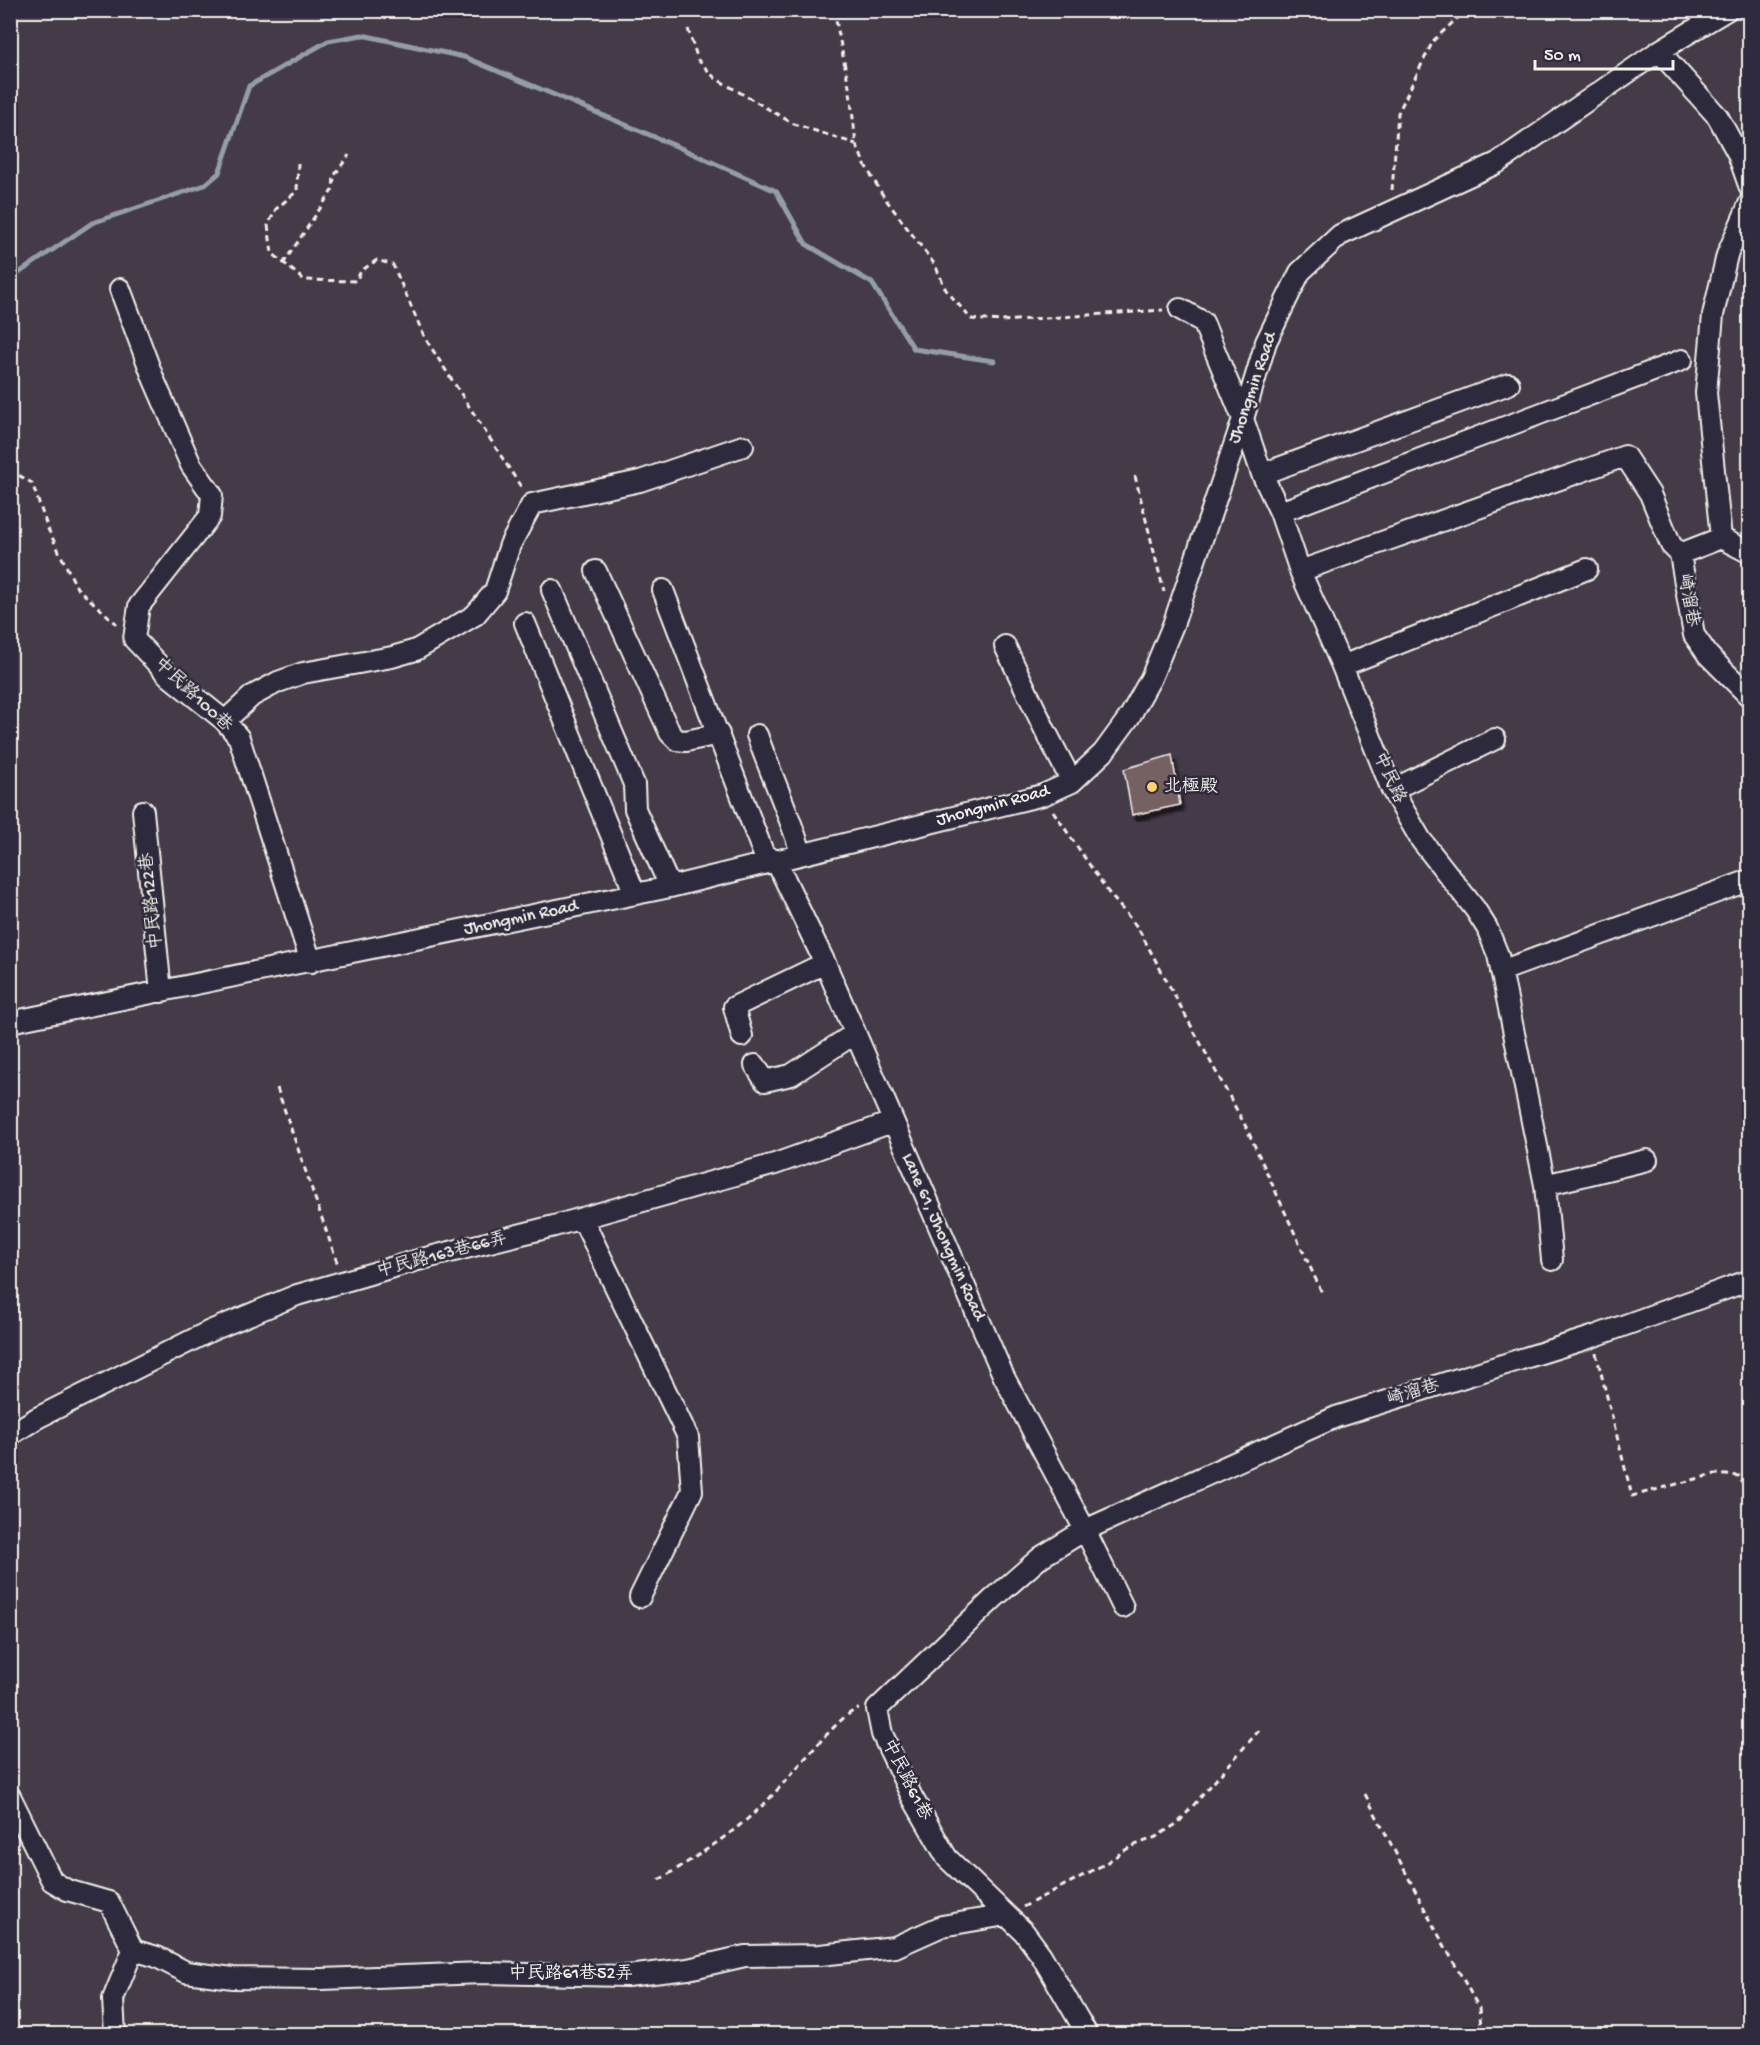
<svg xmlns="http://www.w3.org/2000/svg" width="1760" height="2045" font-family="'Gochi Hand','LXGW WenKai TC',sans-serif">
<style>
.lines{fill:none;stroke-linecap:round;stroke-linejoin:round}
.stream{stroke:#939ea8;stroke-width:5}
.building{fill:#756062;stroke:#f4f1e8;stroke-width:1.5;filter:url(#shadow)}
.minor-casing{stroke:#f4f1e8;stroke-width:24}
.path{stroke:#f4f1e8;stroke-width:3;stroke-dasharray:6 4.5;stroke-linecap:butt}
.minor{stroke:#2f2a3d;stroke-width:20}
.poi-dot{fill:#ffd166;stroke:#2f2a3d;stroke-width:2}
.labels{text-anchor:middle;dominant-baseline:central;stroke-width:5;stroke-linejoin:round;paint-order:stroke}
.street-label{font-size:18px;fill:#f4f1e8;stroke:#2f2a3d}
.poi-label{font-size:18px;fill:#f4f1e8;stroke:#2f2a3d;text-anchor:start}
</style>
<defs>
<filter id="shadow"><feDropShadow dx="3.5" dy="6" stdDeviation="1.5" flood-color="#0009"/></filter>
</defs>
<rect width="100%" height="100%" fill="#443a48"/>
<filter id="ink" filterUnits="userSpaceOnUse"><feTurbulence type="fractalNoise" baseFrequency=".0167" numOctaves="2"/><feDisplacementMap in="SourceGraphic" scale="12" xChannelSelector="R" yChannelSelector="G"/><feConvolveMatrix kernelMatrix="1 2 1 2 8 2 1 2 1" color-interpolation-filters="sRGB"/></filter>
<g filter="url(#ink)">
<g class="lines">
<path class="stream" d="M10,279L92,223L205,185L219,173L249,86L328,41L362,35L464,57L676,146L776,191L806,244L872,283L914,349L994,361"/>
</g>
<path class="building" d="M1172,755L1180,805L1132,815L1124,769Z"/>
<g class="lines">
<g class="minor-casing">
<path id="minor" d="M1659,51L1718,117L1738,154L1750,188
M120,289L154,380L191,465L212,495L210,516L139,606L134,639L170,677L225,721L239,738L311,962
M1180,309L1203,322L1243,419L1262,474L1280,512L1300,571L1342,666L1392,790L1421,840L1475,909L1487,928L1498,955L1545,1185L1552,1260
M1262,474L1509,384
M1280,512L1682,360
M1721,538L1706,393L1713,315L1727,255L1750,202
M1721,538L1750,553
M1680,554L1694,635L1708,655L1750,697
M596,571L670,733L677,740L686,741L719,734
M1300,571L1625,456L1650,494L1671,545L1680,554L1721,538
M552,590L634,784L635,809L670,887
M663,590L764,855L776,861L825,963L1004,1377L1085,1530L1123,1607
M525,623L635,894
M1005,646L1045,730L1072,782
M1342,666L1587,569
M225,721L252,696L278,682L303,673L392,657L416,650L475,615L495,591L510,545L532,504L640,481L743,446
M757,735C771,775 789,813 801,853
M1392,790L1495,739
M143,811L161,992
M1501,971L1750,880
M10,1022L670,887L1043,795L1072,782L1103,753L1130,716L1151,678L1173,625L1243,419L1266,342L1300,272L1340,235L1497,163L1659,51L1727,10
M742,1036L734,1007L825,963
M755,1065L765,1081L791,1075L854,1034
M1545,1185L1647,1160
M582,1218L688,1437L692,1491L640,1597
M10,1435L37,1418L210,1331L297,1295L418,1260L554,1226L775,1164L892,1122
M10,1796L52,1881L67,1890L109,1902L133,1950L113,1999L115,2034
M133,1950L157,1957L186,1972L233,1978L322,1979L483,1973L627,1976L688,1969L745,1956L820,1955L895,1947L942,1926L1006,1915
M1087,2034L1041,1955L1024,1932L947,1858L912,1797L882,1734L877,1709L994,1598L1041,1557L1085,1530L1336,1417L1592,1337L1750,1280"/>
</g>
<path class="path" d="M834,10L850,92L856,144L865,165L884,197L935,265L946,290L971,319L1002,321L1163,310
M688,29L698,60L715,78L794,124L856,144
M298,163L297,191L276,209L268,225L272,253L304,280L356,281L361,271L377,260L393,265L425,338L523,490
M1392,190L1398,113L1433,41L1466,10
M283,264L333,189L334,176L349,155
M10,470L32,483L48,529L77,588L117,624
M1135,476L1164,592
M1053,811L1108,892L1138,928L1246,1127L1323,1295
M277,1088L338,1265
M1596,1353L1632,1496L1715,1474L1739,1476L1750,1498
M1365,1794L1432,1923L1479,2008L1481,2025L1477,2034
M659,1880C696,1857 733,1834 764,1804C781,1787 795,1769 811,1752C821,1741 846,1711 859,1709
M1023,1907L1103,1865L1130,1847L1156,1837L1178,1823L1262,1727"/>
<use href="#minor" class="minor"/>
</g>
</g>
<circle class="poi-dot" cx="1152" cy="787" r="6"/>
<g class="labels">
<g class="street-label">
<text transform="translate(1253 388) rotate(-71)">Jhongmin Road</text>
<text transform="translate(1688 600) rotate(80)">崎溜巷</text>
<text transform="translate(193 695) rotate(43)">中民路100巷</text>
<text transform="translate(1389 778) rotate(65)">中民路</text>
<text transform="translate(993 806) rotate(-15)">Jhongmin Road</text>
<text transform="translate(152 901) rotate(-96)">中民路122巷</text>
<text transform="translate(521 918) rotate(-12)">Jhongmin Road</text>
<text transform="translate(943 1237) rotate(66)">Lane 61, Jhongmin Road</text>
<text transform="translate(442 1255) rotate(-15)">中民路163巷66弄</text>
<text transform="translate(1413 1393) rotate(-17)">崎溜巷</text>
<text transform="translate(906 1780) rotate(63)">中民路61巷</text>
<text x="571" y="1974">中民路61巷52弄</text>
</g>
<g class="poi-label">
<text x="1164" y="787">北極殿</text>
</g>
</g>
<rect width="1760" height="2045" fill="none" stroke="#2f2a3d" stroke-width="36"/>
<rect x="18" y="18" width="1724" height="2009" fill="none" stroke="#f4f1e8" stroke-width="2" filter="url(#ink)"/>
<path d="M1535 60v9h138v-9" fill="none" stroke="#f4f1e8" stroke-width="3"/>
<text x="1544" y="60" font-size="18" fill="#f4f1e8" stroke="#2f2a3d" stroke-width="4.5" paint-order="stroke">50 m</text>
</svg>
